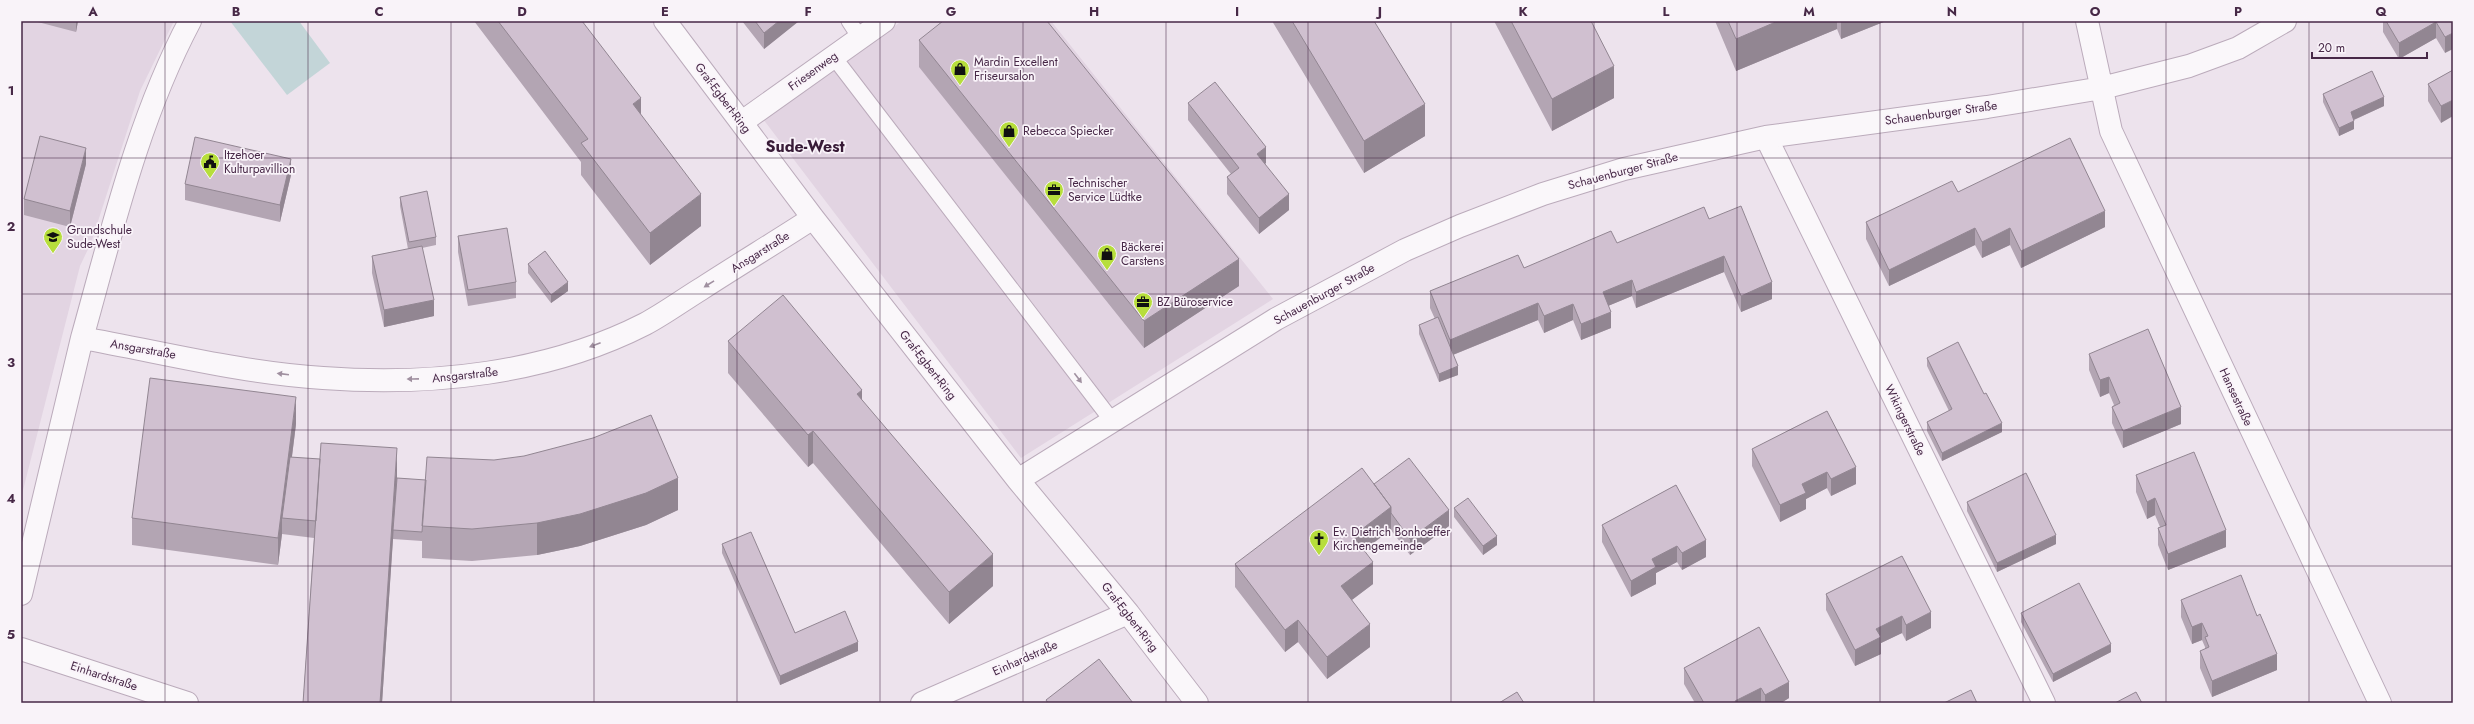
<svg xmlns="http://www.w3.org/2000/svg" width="2474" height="724" font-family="Jost,sans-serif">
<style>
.built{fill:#e2d4e2}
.green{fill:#c3d5d8}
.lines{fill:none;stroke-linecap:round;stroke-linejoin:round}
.lane-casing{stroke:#bbabbb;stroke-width:17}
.street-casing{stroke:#bbabbb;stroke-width:24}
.lane{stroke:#faf7fa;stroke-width:15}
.street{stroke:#faf7fa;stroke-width:22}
.wall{fill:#b3a5b3}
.shaded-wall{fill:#928692}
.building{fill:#d0c0d0;stroke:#928692}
.oneway{fill:#a090a0}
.grid{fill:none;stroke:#472847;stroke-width:1;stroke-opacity:0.55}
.labels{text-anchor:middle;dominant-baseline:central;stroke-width:3.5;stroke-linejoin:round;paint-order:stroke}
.poi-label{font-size:12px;fill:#472847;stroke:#f9f3f9;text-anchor:start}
.street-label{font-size:12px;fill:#472847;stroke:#f9f3f9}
.district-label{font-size:16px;font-weight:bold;fill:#381b37;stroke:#f9f3f9}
.neatline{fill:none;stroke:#472847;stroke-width:1.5}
.grid-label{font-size:13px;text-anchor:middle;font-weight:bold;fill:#472847}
</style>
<rect width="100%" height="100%" fill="#ede3ed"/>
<path class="built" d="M21,21H174L140,91L91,243L80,266L21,498Z
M902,21H1051L1273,299L1021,458L763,119Z"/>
<path class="green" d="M230,21H299L330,63L287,95Z"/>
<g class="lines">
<g class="lane-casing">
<path id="lane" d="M849,21L860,38
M833,56L1113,422"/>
</g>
<g class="street-casing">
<path id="street" d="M665,21L813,218L1018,480L1128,613L1197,703
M2087,21L2111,131L2380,703
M742,122L884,21
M1766,137L2044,703
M82,338C112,231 138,119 190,21
M1018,480L1276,319L1405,250L1460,226L1543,194L1624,169L1766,137L1987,107L2102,88L2189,66L2238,48L2285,21
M21,594L82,338C161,352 242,373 323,378C431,386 547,374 645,324C664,314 683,300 701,289C738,265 776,242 813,218
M21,649L187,703
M922,703L1128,613"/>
</g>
<use href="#lane" class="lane"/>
<use href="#street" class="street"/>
</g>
<path class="wall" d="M34,21H78L76,32Z
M474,21H582L641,115L701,226L650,265L581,175V162Z
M742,21H799L764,49Z
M1272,21H1374L1425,136L1364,173Z
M1494,21H1591L1614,98L1552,131Z
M1715,21H1886L1841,39L1837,29L1736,71Z
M2383,21H2453L2445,53L2436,38L2399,59L2383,32Z
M919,40L1239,286L1144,348L919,67Z
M2453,70L2441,123L2428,101V84Z
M2323,94L2384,106L2354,120V129L2339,136L2323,102Z
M1188,103L1266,163L1265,164L1289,210L1259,234L1227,194V177L1231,174L1188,120Z
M86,164L70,227L24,215V199Z
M291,175L280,222L185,200V184Z
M1958,192L2105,227L2021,268L2010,245L1982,258L1975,245L1889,286L1866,239V222Z
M400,197L436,237V245L422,248L434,316L384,327L372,273V256L408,249L400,206Z
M1709,219L1772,299L1741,312L1724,272L1636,308L1632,296L1608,306L1611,328L1581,340L1573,320L1544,333L1538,320L1453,355L1458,375L1439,382L1419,334V325L1435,319L1430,308V291L1524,268Z
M458,236L516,282V298L468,306L458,252Z
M528,264L568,291L551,303L528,273Z
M728,341L862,401L993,586L949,624L813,463L808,467L728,373Z
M2089,354L2181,424L2123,448L2112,423V407L2114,405L2109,393L2100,397L2089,370Z
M1927,358L1984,394L2002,432L1942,461L1927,431V422L1949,411L1927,366Z
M1827,411L1856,484L1831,496L1827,488L1806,499V509L1780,522L1752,466V449Z
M296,424L292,457L397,478L678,510L646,525L580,546L537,555L472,561L422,558V541L393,539V537L382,703H303L314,538L282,534L278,565L132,545V518Z
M2136,475L2226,547L2168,570L2158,545V528L2160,527L2155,515L2147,519L2136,492Z
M1374,484L1449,526L1410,555L1391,530L1364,550L1373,584L1352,600L1370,647L1327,679L1298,642L1285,652L1235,587V564Z
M1676,485L1706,557L1682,570L1677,562L1656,573V584L1631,597L1602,542V525Z
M1967,502L2056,544L1997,572L1967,511Z
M1454,508L1497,545L1483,555L1454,517Z
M722,544L795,633L858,651L780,685L722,553Z
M1902,556L1931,628L1906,641L1902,633L1881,643V654L1855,666L1826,610V594Z
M2181,600L2277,670L2212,697L2200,668V651L2205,649V647L2202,640L2192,644L2181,617Z
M2021,613L2111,652L2053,682L2021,622Z
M1759,627L1789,698L1781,703H1695L1684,684V668Z"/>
<path class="shaded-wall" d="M21,21H23L21,29Z
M76,21H78L76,32Z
M779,21H799L764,49V33Z
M1778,21H1837V29L1736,71V39Z
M1841,21H1886L1841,39Z
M2436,22V38L2399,59V43Z
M2453,33V49L2445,53V37Z
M1614,66V98L1552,131V99Z
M2384,97V106L2351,121V112Z
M641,98V130L633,104Z
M2453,100V116L2441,123V106Z
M1425,104V136L1364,173V141Z
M2354,121V129L2339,136V128Z
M1266,147V163L1257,170V154Z
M86,148V164L70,227V211Z
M291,159V175L280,222V205Z
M701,194V226L650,265V233Z
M1289,194V210L1259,234V218Z
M2105,211V227L2021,268V251Z
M1975,228V245L1889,286V270Z
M2010,228V245L1982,258V242Z
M1724,256V272L1636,308V292Z
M1239,259V286L1144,348V321Z
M1632,280V296L1603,308V292Z
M568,282V291L551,303V295Z
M1772,282V299L1741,312V296Z
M434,300V316L384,327V310Z
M1538,303V320L1450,356V340Z
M1573,304V320L1544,333V316Z
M1611,312V328L1581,340V324Z
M1458,366V375L1439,382V374Z
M2109,377V393L2100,397V380Z
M862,390V422L857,394Z
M296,397V424L284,518H282V534L278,565V538Z
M2181,407V424L2123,448V431Z
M2002,423V432L1942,461V453Z
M813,431V463L808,467V435Z
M397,448V480L382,703H380Z
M1856,467V484L1831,496V479Z
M1827,472V488L1806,499V509L1780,522V505L1802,484Z
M678,478V510L646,525L580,546L537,555V523Z
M2155,498V515L2147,519V502Z
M1391,507V529L1353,559V536Z
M1449,510V526L1410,555V539Z
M2226,530V547L2168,570V554Z
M2056,535V544L1997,572V563Z
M1497,536V545L1483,555V546Z
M1706,540V557L1682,570V553Z
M1677,546V562L1656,573V584L1631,597V581L1652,559Z
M993,554V586L949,624V592Z
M1373,562V584L1341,608V586Z
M1931,612V628L1906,641V625Z
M1902,616V633L1881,643V654L1855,666V650L1876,629Z
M1298,620V642L1285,652V630Z
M2202,623V640L2192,644V627Z
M1370,624V647L1327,679V657Z
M858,642V651L780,685V676Z
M2111,644V652L2053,682V674Z
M2277,654V670L2212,697V681Z
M1789,682V698L1781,703H1765V695Z
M1761,688V703H1735V701Z"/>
<path class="building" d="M498,21H582L641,98L633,104L701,194L650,233L581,143L588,139Z
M755,21H779L764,33Z
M943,21H1047L1239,259L1144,321L919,40Z
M1292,21H1374L1425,104L1364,141Z
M1511,21H1591L1614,66L1552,99Z
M1728,21H1778L1736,39Z
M2386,21H2453V33L2445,37L2436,22L2399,43Z
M2453,70V100L2441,106L2428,84Z
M2372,71L2384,97L2351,112L2354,121L2339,128L2323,94Z
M1215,82L1266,147L1257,154L1289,194L1259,218L1227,177L1239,168L1188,103Z
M40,136L86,148L70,211L24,199Z
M195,137L291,159L280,205L185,184Z
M2070,138L2105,211L2021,251L2010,228L1982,242L1975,228L1889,270L1866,222L1952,181L1958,192Z
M427,191L436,237L409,242L400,197Z
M1741,206L1772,282L1741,296L1724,256L1636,292L1632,280L1603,292L1611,312L1581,324L1573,304L1544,316L1538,303L1450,340L1430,291L1518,255L1524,268L1611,231L1617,243L1704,207L1709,219Z
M507,228L516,282L468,290L458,236Z
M422,246L434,300L384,310L372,256Z
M545,251L568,282L551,295L528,264Z
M783,295L862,390L857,394L993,554L949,592L813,431L808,435L728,341Z
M1438,317L1458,366L1439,374L1419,325Z
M2148,329L2181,407L2123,431L2112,407L2120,403L2109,377L2100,380L2089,354Z
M1958,342L1984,394L1986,393L2002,423L1942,453L1927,422L1952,409L1927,358Z
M150,378L296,397L278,538L132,518Z
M1827,411L1856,467L1831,479L1827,472L1802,484L1806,493L1780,505L1752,449Z
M651,415L678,478L646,493L580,514L537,523L472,529L422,526L427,457L494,460L524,456L593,438Z
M321,443L397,448L380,703H303Z
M2194,452L2226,530L2168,554L2158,528L2166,525L2155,498L2147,502L2136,475Z
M290,457L320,459L316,521L282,518Z
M1409,458L1449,510L1410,539L1391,513V507L1374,484Z
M1362,468L1391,507L1353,536L1373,562L1341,586L1370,624L1327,657L1298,620L1285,630L1235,564Z
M2026,473L2056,535L1997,563L1967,502Z
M397,478L426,480L422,532L393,530Z
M1676,485L1706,540L1682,553L1677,546L1652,559L1656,567L1631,581L1602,525Z
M1468,498L1497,536L1483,546L1454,508Z
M751,532L795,633L845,611L858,642L780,676L722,544Z
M1902,556L1931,612L1906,625L1902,616L1876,629L1881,637L1855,650L1826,594Z
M2241,575L2257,616L2260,614L2277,654L2212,681L2200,651L2209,647L2205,637L2208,636L2202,623L2192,627L2181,600Z
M2079,583L2111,644L2053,674L2021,613Z
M1759,627L1789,682L1765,695L1761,688L1735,701L1736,703H1704L1684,668Z
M1099,659L1133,703H1048L1046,700Z
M1971,690L1977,703H1944Z
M1517,692L1524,703H1499Z
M2136,692L2142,703H2115Z"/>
<defs><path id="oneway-solid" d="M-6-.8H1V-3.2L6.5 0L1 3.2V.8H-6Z"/></defs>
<g class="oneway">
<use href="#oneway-solid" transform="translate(709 284) rotate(148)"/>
<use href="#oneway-solid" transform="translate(595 345) rotate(159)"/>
<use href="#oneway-solid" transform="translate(283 374) rotate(-173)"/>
<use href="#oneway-solid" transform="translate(1078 378) rotate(53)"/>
<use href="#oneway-solid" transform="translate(413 379) rotate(179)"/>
</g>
<path class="grid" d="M165,21V703M308,21V703M451,21V703M594,21V703M737,21V703M880,21V703M1023,21V703M1166,21V703M1308,21V703M1451,21V703M1594,21V703M1737,21V703M1880,21V703M2023,21V703M2166,21V703M2309,21V703M21,158H2453M21,294H2453M21,430H2453M21,566H2453"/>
<defs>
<g id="shop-pin" transform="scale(1)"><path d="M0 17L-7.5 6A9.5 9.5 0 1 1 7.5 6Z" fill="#b7de3c" stroke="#f9f3f9"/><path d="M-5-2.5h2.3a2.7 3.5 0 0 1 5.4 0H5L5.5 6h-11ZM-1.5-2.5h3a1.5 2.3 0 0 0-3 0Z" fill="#111"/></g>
<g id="civic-pin" transform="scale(1)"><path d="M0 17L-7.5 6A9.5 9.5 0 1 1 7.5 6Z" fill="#b7de3c" stroke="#f9f3f9"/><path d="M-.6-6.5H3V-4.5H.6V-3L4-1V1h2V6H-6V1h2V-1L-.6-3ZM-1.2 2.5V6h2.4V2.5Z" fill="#111"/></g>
<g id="office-pin" transform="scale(1)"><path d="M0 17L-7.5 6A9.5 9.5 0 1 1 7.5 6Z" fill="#b7de3c" stroke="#f9f3f9"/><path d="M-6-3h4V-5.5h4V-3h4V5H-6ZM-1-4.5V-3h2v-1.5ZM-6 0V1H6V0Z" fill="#111"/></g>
<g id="school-pin" transform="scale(1)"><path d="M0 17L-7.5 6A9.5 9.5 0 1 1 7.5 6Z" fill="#b7de3c" stroke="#f9f3f9"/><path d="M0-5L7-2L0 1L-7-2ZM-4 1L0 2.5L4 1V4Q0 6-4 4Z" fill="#111"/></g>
<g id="church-pin" transform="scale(1)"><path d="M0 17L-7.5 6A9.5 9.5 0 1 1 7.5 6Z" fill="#b7de3c" stroke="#f9f3f9"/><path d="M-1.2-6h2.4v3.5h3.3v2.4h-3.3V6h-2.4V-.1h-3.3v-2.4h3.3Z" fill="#111"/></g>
</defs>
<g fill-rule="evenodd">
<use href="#shop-pin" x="960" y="69"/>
<use href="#shop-pin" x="1009" y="131"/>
<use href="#civic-pin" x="210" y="162"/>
<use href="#office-pin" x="1054" y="190"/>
<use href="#school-pin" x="53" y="237"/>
<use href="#shop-pin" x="1107" y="254"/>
<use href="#office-pin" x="1143" y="302"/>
<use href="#church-pin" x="1319" y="539"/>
</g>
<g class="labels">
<g class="poi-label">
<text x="974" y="62">Mardin Excellent<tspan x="974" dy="14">Friseursalon</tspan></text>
<text x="1023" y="131">Rebecca Spiecker</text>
<text x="224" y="155">Itzehoer<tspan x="224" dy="14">Kulturpavillion</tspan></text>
<text x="1068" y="183">Technischer<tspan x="1068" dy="14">Service Lüdtke</tspan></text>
<text x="67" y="230">Grundschule<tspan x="67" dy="14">Sude-West</tspan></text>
<text x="1121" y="247">Bäckerei<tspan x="1121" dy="14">Carstens</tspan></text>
<text x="1157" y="302">BZ Büroservice</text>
<text x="1333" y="532">Ev. Dietrich Bonhoeffer<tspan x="1333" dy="14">Kirchengemeinde</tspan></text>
</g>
<g class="street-label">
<text transform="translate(813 71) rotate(-36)">Friesenweg</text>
<text transform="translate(723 98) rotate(53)">Graf-Egbert-Ring</text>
<text transform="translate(1941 113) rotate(-8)">Schauenburger Straße</text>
<text transform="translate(1623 171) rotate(-15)">Schauenburger Straße</text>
<text transform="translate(760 252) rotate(-32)">Ansgarstraße</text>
<text transform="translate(1324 294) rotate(-29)">Schauenburger Straße</text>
<text transform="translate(143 349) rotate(10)">Ansgarstraße</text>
<text transform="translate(928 365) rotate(52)">Graf-Egbert-Ring</text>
<text transform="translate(465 375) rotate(-6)">Ansgarstraße</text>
<text transform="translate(2236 397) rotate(65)">Hansestraße</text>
<text transform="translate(1905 420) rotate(64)">Wikingerstraße</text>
<text transform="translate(1130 617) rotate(52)">Graf-Egbert-Ring</text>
<text transform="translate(1025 658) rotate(-24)">Einhardstraße</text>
<text transform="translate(104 676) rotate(18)">Einhardstraße</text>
</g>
<g class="district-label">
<text x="805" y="146">Sude-West</text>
</g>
</g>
<rect width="2474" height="724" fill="none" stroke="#f9f3f9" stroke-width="44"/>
<path d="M2312 52v6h115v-6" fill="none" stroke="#472847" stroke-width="2"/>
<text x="2318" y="52" font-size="12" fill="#472847" stroke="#f9f3f9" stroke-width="3" paint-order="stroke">20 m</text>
<rect x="22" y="22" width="2430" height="680" class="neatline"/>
<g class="grid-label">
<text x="93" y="16">A</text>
<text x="236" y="16">B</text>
<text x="379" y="16">C</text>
<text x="522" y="16">D</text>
<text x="665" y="16">E</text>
<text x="808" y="16">F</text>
<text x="951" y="16">G</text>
<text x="1094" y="16">H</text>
<text x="1237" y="16">I</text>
<text x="1380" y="16">J</text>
<text x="1523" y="16">K</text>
<text x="1666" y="16">L</text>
<text x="1809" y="16">M</text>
<text x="1952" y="16">N</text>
<text x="2095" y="16">O</text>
<text x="2238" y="16">P</text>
<text x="2381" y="16">Q</text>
<text x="11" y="95">1</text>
<text x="11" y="231">2</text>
<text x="11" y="367">3</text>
<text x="11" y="503">4</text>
<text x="11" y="639">5</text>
</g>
</svg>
